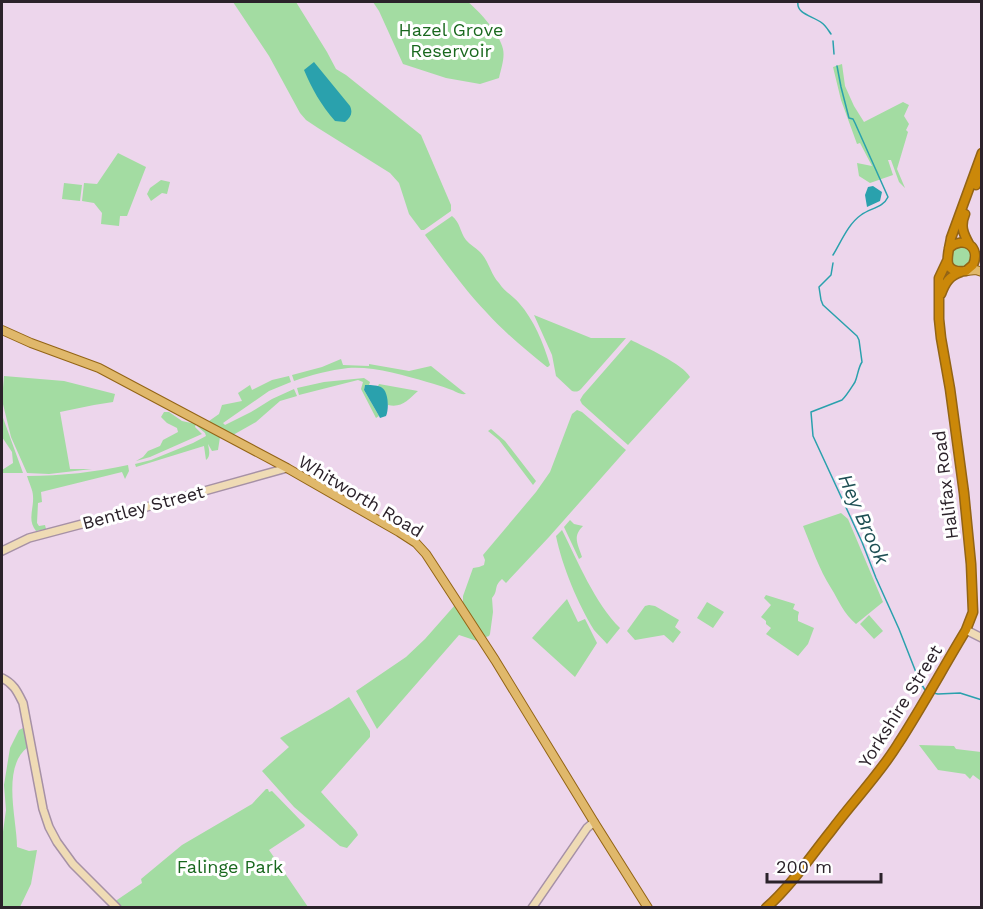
<svg xmlns="http://www.w3.org/2000/svg" width="983" height="909" font-family="'Work Sans',sans-serif">
<style>
.green{fill:#a3dca2}
.water{fill:#2aa1ad}
.lines{fill:none;stroke-linecap:round;stroke-linejoin:round}
.stream{stroke:#2aa1ad;stroke-width:1.5}
.secondary-casing{stroke:#a691a6;stroke-width:10}
.primary-casing{stroke:#936415;stroke-width:10}
.highway-casing{stroke:#936415;stroke-width:11}
.secondary{stroke:#efdbb5;stroke-width:7}
.primary{stroke:#e0b86b;stroke-width:8}
.highway{stroke:#cb8809;stroke-width:8}
.labels{text-anchor:middle;dominant-baseline:central;stroke-width:6;stroke-linejoin:round;paint-order:stroke}
.park-label{font-size:18px;fill:#19681e;stroke:#fff}
.street-label{font-size:18px;fill:#2b222a;stroke:#fff}
.water-label{font-size:20px;font-style:italic;fill:#1e4f54;stroke:#fff}
</style>
<rect width="100%" height="100%" fill="#edd6ec"/>
<path class="green" d="M233,2H296L327,52L336,69L346,75L421,135L451,205V211L424,230H421L409,214L399,183L390,173L318,128L306,120L300,113L269,56Z
M373,2H433L438,3L468,2C479,11 500,34 503,49C505,58 501,69 499,78L480,84L446,78L403,64L379,11Z
M842,64L845,86L854,106L864,122L903,102L909,105L904,116L909,124L906,130L908,132L897,169L905,188L899,182L891,160H888L893,175L870,183L859,176L857,163L872,166L860,143L857,144L841,100L833,67Z
M118,153L146,167L127,216H120L119,226L101,224L102,213L94,203L82,201L84,183L97,184Z
M161,180L170,182L167,194L162,193L151,201L147,194L150,188Z
M64,183L82,185L80,201L62,199Z
M452,216C460,222 460,232 466,240C470,245 475,247 480,252C489,261 491,275 499,283C504,291 513,296 519,303C534,320 543,342 550,365L548,367H547C526,350 505,333 487,313C464,289 445,262 425,235L426,234Z
M966,246L973,255L970,265L961,269L952,265L950,255L955,247Z
M534,315L591,338H626L581,389C578,392 576,392 572,391L556,376L552,355Z
M631,340C645,347 683,364 690,377L628,445L582,404L580,400L583,395Z
M341,359L343,365L369,366V364L409,371L431,366L466,394C459,395 456,391 449,389C442,386 434,384 427,382C404,375 372,366 348,368C330,370 311,375 294,381L292,375L322,367Z
M4,376L64,381L115,394L113,402L94,405L60,412L70,469H92L49,474L27,473L11,437L2,400Z
M289,376L291,382L269,391L223,423L225,425L251,412L272,399L294,389L297,396L280,401L256,422L233,435L211,424L209,421L219,414L222,405L242,401L238,393L250,385L252,390L272,380Z
M364,378L370,382L369,385H365L364,390L379,416L376,418L361,389L363,382L358,380L299,395L297,388L324,382Z
M379,384L418,391C408,400 402,408 388,405C386,398 386,388 378,386Z
M577,410L582,412L626,450L549,537L506,583L502,579C493,587 499,590 492,598L493,612L490,634L489,636L486,637L482,633L463,605V596L473,568L479,567L484,565L485,560L483,555L536,492L550,472L572,414Z
M164,412H169L182,421L196,424L195,427L202,434L150,457L136,461L143,457L148,451L160,446L163,440L178,432L177,428L167,423L161,417Z
M2,415L23,473H3L2,470L13,463L12,452L2,437Z
M199,425L220,437L218,450L212,451L208,444C209,450 211,456 206,460L204,446L136,467L135,464L151,460L193,443L206,436L205,433L197,426Z
M491,429L505,441L536,481L533,485L499,440L488,431Z
M128,465L129,471L125,479L122,472L41,492L42,502L38,503L37,523L39,526L45,525L46,529L36,531C27,520 34,509 33,496C33,490 29,483 27,476C62,476 95,472 128,465Z
M841,513L848,519L883,602L856,624C844,614 839,601 831,588C819,569 812,548 803,526Z
M570,520L574,524L583,526C572,537 578,544 582,557L579,559L564,527Z
M562,530C578,562 595,603 620,628L607,644C603,639 598,635 594,630C578,604 562,566 556,536Z
M766,595L795,604L793,609L799,612L798,616V621L814,628L808,644L798,656L766,634L771,628L766,624V621L761,617L771,605L764,598Z
M567,599L578,622L585,619L597,643L575,677L532,638Z
M707,602L724,612L713,628L697,618Z
M455,605L477,641L459,635L377,729L356,691L406,657L425,639Z
M649,605L655,606L679,620L675,627L681,632L673,643L664,635L635,640L627,631L645,606Z
M869,615L883,631L874,639L860,624Z
M349,697L370,731V737L321,792L356,831L358,835L347,848L340,846L294,807L262,771L289,747L280,738L332,708Z
M25,727L28,747C1,767 17,819 17,847L29,851L37,850L31,884L20,907H2V839L6,810L4,785L10,748L19,730Z
M919,745L954,746L956,749L981,752V781L973,775L970,779L965,774L938,770Z
M266,789H268L269,792L272,791L305,825L304,827L269,850L308,907L119,908L114,902L142,883L141,879L182,845L252,804Z"/>
<path class="water" d="M314,62L350,106C353,113 351,117 345,122L335,121C321,105 312,89 304,70Z
M873,186L882,192L880,201L867,207L865,195L868,187Z
M365,385C369,385 376,385 381,387C389,391 389,410 386,416L380,418L379,416L364,390Z"/>
<g class="lines">
<path class="stream" d="M798,2C796,14 813,16 822,23C826,26 828,30 831,34
M833,41L834,54
M833,255C841,242 848,224 861,215C870,208 883,208 888,197L855,123L853,119L849,118L841,87L837,66
M833,263L831,275L819,287L821,300L823,305L857,336L859,340L862,362C858,368 858,375 855,382C851,388 847,395 842,400L811,412L813,436L862,542L876,578L899,629L919,680L925,690
M933,693L938,694L960,693L982,700"/>
<g class="secondary-casing">
<path id="secondary" d="M2,551L29,538L154,505L287,468
M966,630L982,638
M2,678C14,684 17,691 23,703L43,809L49,827L57,842L73,864L117,908
M532,908L587,828L594,822"/>
</g>
<g class="primary-casing">
<path id="primary" d="M966,271L976,270L982,272
M2,330L31,343L99,368L287,468L399,532L416,543L426,554L495,660L594,822L648,908"/>
</g>
<g class="highway-casing">
<path id="highway" d="M976,185L982,170
M965,214C960,226 963,233 969,244
M949,248C964,235 981,247 973,265L966,271C939,274 949,253 951,238L982,153
M941,294C945,283 949,276 961,272
M766,908C791,886 810,857 831,831C853,801 879,775 898,744C922,707 943,668 966,630L973,612L971,564L964,493L950,389L941,338L939,319V278L947,261"/>
</g>
<use href="#secondary" class="secondary"/>
<use href="#primary" class="primary"/>
<use href="#highway" class="highway"/>
</g>
<g class="labels">
<g class="park-label">
<text x="451" y="29">Hazel Grove<tspan x="451" dy="21">Reservoir</tspan></text>
<text x="230" y="866">Falinge Park</text>
</g>
<g class="street-label">
<text transform="translate(945 485) rotate(-97)">Halifax Road</text>
<text transform="translate(361 496) rotate(31)">Whitworth Road</text>
<text transform="translate(143 507) rotate(-15)">Bentley Street</text>
<text transform="translate(900 706) rotate(-58)">Yorkshire Street</text>
</g>
<g class="water-label">
<text transform="translate(864 519) rotate(66)">Hey Brook</text>
</g>
</g>
<rect width="983" height="909" fill="none" stroke="#2b222a" stroke-width="6"/>
<path d="M767 873v9h114v-9" fill="none" stroke="#2b222a" stroke-width="3"/>
<text x="776" y="873" font-size="18" fill="#2b222a" stroke="#ffffff" stroke-width="4.5" paint-order="stroke">200 m</text>
</svg>
